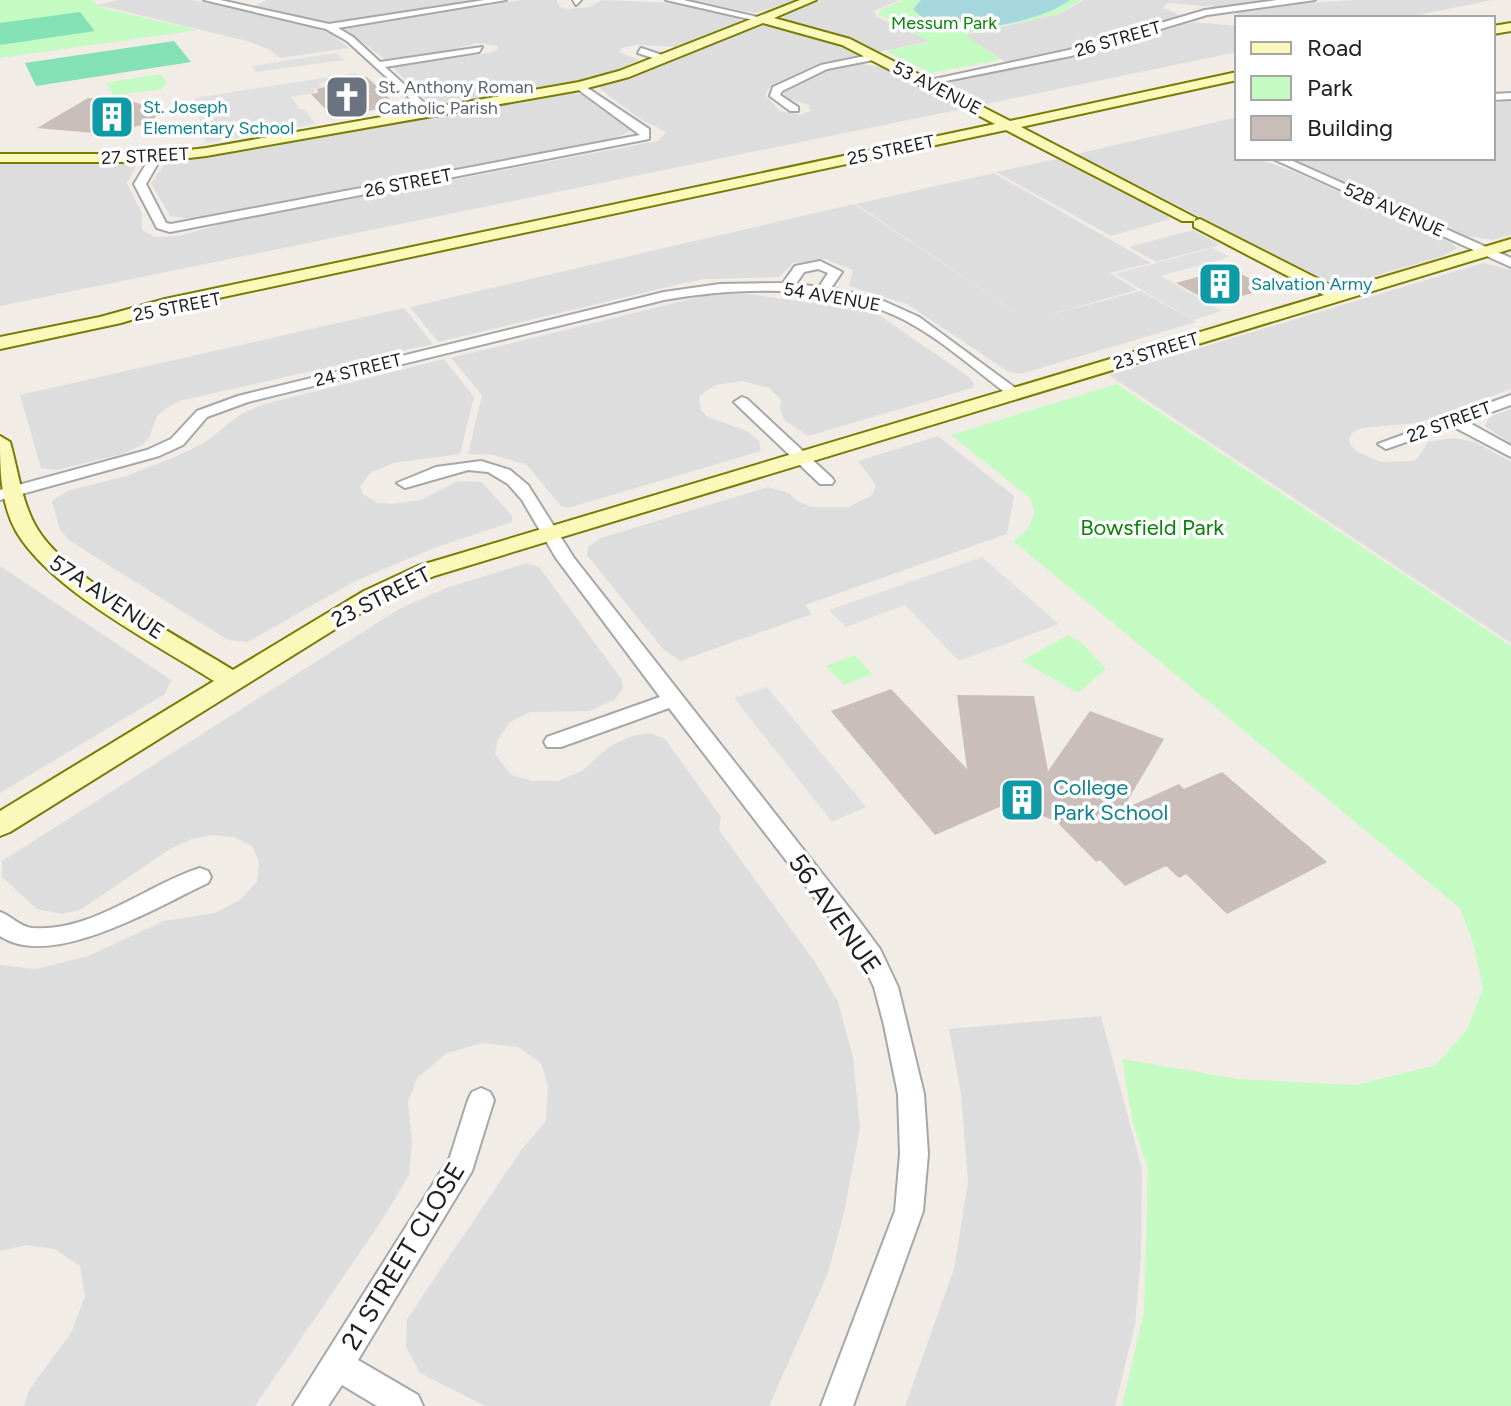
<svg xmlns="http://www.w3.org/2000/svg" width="1511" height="1406" font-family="Figtree,sans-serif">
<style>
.residential{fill:#dedddd}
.park{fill:#c3fbc3}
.pitch{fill:#83e1b5}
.parking{fill:#e0e0e0}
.water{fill:#a6d7df}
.building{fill:#c9beb9}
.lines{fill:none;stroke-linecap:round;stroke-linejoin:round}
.street-casing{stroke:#a7a7a7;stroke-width:4}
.secondary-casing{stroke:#787c02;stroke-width:4}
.street{fill:#fff;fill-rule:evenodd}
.secondary{fill:#fbf9ba;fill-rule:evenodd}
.labels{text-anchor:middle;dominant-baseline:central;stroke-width:7;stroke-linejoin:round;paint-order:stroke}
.far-park-label{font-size:18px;fill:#098309;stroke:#fff}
.far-street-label{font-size:18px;fill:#202020;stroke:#fff}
.far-worship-label{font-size:18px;fill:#5b616d;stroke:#fff;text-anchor:start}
.far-culture-label{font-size:18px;fill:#0d838f;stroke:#fff;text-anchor:start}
.park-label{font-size:22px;fill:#098309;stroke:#fff}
.street-label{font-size:22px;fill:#202020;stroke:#fff}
.culture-label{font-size:22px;fill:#0d838f;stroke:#fff;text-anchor:start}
.near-street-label{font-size:26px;fill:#202020;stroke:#fff}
</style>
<rect width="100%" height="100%" fill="#f1ece6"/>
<path class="residential" d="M117,0H191L306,25L331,34L349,48L280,58L268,49L247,41L98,5Z
M267,0H486L325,23L254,6Z
M521,0H556L560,7L569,9L590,7L602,0L671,3L733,16L742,21L680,47L637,45L622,48L619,52L639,60L608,74L575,82L440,105L427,101L392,67L490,53L499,49L497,46L477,43L448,51L385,59L344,29Z
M685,0H798L755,13Z
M821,0H900L874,11L877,17L930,41L879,52L840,35L783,20L786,14Z
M1084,0H1270L1216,7L1168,3L1163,8L1178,14L1179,18L1076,48L1005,62L965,35L1059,14Z
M1357,0H1492L1404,18H1243L1233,12L1259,6Z
M1193,22L1237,26V52L981,105L946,85L961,79L1082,55Z
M762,26H778L830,41L856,55L808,69L768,89L765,94L779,111L800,115L810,111L809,105L786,98L784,93L787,88L830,69L862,64L886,68L962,109L0,306V163L130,164L136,167L127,183L142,214V230L155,237L180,236L223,223L658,141L666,132L640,119L600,89V85Z
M566,92L583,95L632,130L616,138L193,219L170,216L151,183L164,165L175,161Z
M1511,101V235L1493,240L1460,235L1289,158H1493V103Z
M1234,118L1237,119V158H1254L1293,171L1450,242L1457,248L1443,256L1351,283L1326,280L1076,154Z
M1057,159L1168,216L1170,219L1111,236L996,172Z
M994,173L1151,263L1110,273L1137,290L1045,316L1141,291L1196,322L1020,374L1007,371L907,304L849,286L853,270L825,259L793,263L779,277L705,279L684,283L438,342L410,307L854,204L1029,321L856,204Z
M1193,230L1220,245L1156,262L1129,247Z
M1483,263L1511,270V389L1417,423L1363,428L1353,432L1349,438L1350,445L1358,452L1381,462L1412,461L1418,458L1428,442L1453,438L1475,442L1511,462V643L1109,375Z
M741,293L857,309L879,315L969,377L974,384L972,388L808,436L784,420L780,408L781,400L769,388L743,381L716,385L699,396L701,410L708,417L747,431L759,441L761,451L568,508L561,506L527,465L494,455L468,454L482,395L451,358L703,296Z
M404,308L433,344L183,400L169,406L157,416L149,438L142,445L122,454L57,470L41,468L20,395Z
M444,359L474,397L460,454L394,463L370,473L360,487L363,494L378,503L391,504L421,500L458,481L482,482L512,516V522L437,547L355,581L248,642L228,640L70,541L60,530L52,501L67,491L126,476L175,457L204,443L241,414L261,405Z
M1511,409V444L1485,426L1489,417Z
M938,436L1014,496L1007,534L805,605L812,614L680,661L663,649L587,555L588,547L601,538L768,487L789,493L797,501L812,507H849L872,495L876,485L858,461Z
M527,563L539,567L622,680L623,689L614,700L590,711L530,712L510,722L498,739L495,754L511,775L533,781H558L582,771L610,746L632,736L650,733L665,739L721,817L719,830L817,965L838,1002L853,1057L860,1128L844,1212L828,1273L769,1406H485L420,1373L406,1347L407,1319L522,1149L546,1121L548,1086L541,1063L518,1047L482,1043L447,1053L417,1078L408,1102L412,1143L409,1175L382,1220L255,1406H24L29,1390L71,1333L85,1296L80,1266L55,1249L26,1245L0,1251V965L36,969L88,956L164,921L215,913L240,900L257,882L259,861L252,846L234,837L212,835L192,839L170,849L80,910L61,914L37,909L2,877V861L399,609L446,588Z
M0,566L171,680L165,694L0,793Z
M1101,1016L1142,1169L1141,1257L1135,1325L1115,1406H905L954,1269L968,1182L961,1094L949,1029Z"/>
<path class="park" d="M0,0H91L102,8L198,30L0,58Z
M904,0H1081L1057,14L965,34L1000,60L931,73L886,51L930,42L878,14L880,10Z
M160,74L167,83L162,89L114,95L106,83Z
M1117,384L1511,646V1406H1122L1144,1312L1148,1168L1133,1123L1122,1059L1238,1079L1356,1085L1436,1065L1467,1030L1483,988L1473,943L1460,908L1013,541L1028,529L1035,512L1030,498L951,435Z
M1068,635L1081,642L1106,669L1078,693L1022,661Z
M855,655L872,674L844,685L826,666Z"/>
<path class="pitch" d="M80,12L95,31L0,45V23Z
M174,41L191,62L36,86L25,63Z"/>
<path class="parking" d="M336,53L344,60L256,72L252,66Z
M356,73L360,77L319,83L322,87L313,89L315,93L291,97L300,109H305L315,124L205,143L195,98Z
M1212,248L1229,257L1161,276L1222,311L1193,320L1115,274Z
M982,557L1059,624L959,661L905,605L846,627L829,610Z
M767,687L866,807L832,822L734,698Z"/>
<path class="water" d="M921,0H1070C1042,21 973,34 938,26C927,24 921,16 913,9Z"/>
<path class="building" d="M367,77L390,99L376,105L379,109L333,117L311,94L318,93L317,89L325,87V84Z
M88,98L134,102L159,110L154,120L146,124L105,134L37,128Z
M1230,268L1264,286L1251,290L1256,292L1228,300L1224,298L1210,302L1176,283Z
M891,689L967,769L957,695L1034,696L1048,771L1090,711L1164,739L1122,810L1179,784L1184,789L1222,772L1327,862L1227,914L1186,874L1179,878L1166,866L1125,886L1100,860L1096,862L1057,822L1011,802L935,835L831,711Z"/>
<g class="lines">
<g class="street-casing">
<path id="street" d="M204,0H220L329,24L485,0H506L338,28L353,37L380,62L482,47L479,52L385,67L432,110V114L428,115L347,41L326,29Z
M573,0H581L576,5Z
M666,0H683L766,19L762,22Z
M1277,0H1315L1207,15L1071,56L926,85L921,82L1069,50L1205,10Z
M641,48L665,56L667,58L662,61L638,53Z
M875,54L878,59L827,69L782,91L780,95L798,107V111H790L770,96L773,87L821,65Z
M580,83L649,129V139L170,232L157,228L134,184L151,156H159L161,158L146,184L166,223L171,224L640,135L576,88L575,86Z
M1511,93V99L1493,100V94Z
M1271,158H1286L1511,258V267Z
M820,261L842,272L831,288L879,299L919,317L1022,393L1015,397L1010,396C972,368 936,334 894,315C826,284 736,287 664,300L248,402L207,417L183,445L159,456L0,500V490L147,450L171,439L197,411L238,396L664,292L720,284L783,283L795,266ZM818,269L828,273L819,287L796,284L804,272Z
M1511,395V405L1466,421L1511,446V457L1452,426L1386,449L1378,444Z
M742,397L747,399L832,478L834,481L832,484H820L737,405L734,402Z
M481,461L510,470L528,485L574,558L854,914L880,949L898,987L924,1094L928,1154L923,1211L853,1406H821L895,1211L900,1154L898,1094L884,1025L874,987L862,962L838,928L669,708L561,747H547L544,742L547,737L660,697L556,558L522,500L508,484L488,472L468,470L405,488L397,483L436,467Z
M200,868L208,871L211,877L208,883C158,906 52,971 0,936V912C12,916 18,926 32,928C91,933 146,885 200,868Z
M481,1088L490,1092L494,1100L472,1171L358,1360L418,1395L423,1406H377L342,1385L328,1406H293L450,1157L468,1100L472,1092Z"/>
</g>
<g class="secondary-casing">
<path id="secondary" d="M800,0H816L774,18L850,39L1010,121L1237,72V80L1021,127L1196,218L1194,221H1182L1006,130L167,309L121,323L0,349V337L100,317L165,299L995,124L842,45L763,23L629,77L580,90L206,156L155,162H0V154H155L206,148L579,82L619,71Z
M1511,23V31L1493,34V26Z
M1200,219L1340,290L1511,239V249L434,576L380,601L10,832L0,836V811L214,681C156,644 50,590 16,531C0,502 0,469 0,436L10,442C18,470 22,505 38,530C68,579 182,638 233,670L364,591L418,566L1324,295L1194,227V221Z"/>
</g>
<use href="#street" class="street"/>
<use href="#secondary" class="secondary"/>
</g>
<defs>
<g id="church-square" transform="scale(2.3)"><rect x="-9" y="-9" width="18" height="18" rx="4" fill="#6b7280" stroke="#fff"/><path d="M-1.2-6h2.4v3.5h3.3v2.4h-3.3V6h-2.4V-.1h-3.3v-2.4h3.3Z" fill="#fff"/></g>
<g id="building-square" transform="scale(2.3)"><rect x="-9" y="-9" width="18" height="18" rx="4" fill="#0f9aa8" stroke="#fff"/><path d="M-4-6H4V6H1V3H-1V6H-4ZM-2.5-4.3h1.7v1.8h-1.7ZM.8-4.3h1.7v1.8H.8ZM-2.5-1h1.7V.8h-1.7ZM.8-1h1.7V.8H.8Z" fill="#fff"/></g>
</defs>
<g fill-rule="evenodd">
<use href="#church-square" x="347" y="97"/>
<use href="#building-square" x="112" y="117"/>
<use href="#building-square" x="1220" y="284"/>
<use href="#building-square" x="1022" y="800"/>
</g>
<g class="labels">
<g class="far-park-label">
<text x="944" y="23">Messum Park</text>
</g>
<g class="far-street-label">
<text transform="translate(1118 39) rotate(-16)">26 STREET</text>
<text transform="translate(937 88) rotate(27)">53 AVENUE</text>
<text transform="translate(891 150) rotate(-12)">25 STREET</text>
<text transform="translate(145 156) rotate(-3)">27 STREET</text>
<text transform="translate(408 183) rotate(-11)">26 STREET</text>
<text transform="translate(1394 210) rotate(24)">52B AVENUE</text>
<text transform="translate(832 297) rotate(10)">54 AVENUE</text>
<text transform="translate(177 307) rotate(-11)">25 STREET</text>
<text transform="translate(1156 351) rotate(-17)">23 STREET</text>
<text transform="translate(358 370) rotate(-14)">24 STREET</text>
<text transform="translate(1449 422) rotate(-20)">22 STREET</text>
</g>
<g class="far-worship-label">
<text x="378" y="87">St. Anthony Roman<tspan x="378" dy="21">Catholic Parish</tspan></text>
</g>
<g class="far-culture-label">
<text x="143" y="107">St. Joseph<tspan x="143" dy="21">Elementary School</tspan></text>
<text x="1251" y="284">Salvation Army</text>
</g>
<g class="park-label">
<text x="1152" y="527">Bowsfield Park</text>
</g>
<g class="street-label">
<text transform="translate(107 597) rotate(34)">57A AVENUE</text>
<text transform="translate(381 597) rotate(-27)">23 STREET</text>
</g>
<g class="culture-label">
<text x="1053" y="787">College<tspan x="1053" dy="25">Park School</tspan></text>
</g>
<g class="near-street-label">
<text transform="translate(835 914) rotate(55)">56 AVENUE</text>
<text transform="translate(403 1256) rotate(-59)">21 STREET CLOSE</text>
</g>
</g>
<rect x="1235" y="16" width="260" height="144" fill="#ffffff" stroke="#a6a6a6" stroke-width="2"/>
<rect x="1251" y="42" width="40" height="12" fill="#fbf9ba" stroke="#a6a6a6" stroke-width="2"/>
<text x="1307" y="56" font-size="24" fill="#202020">Road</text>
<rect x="1251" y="76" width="40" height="24" fill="#c3fbc3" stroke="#a6a6a6" stroke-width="2"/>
<text x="1307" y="96" font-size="24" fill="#202020">Park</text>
<rect x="1251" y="116" width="40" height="24" fill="#c9beb9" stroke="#a6a6a6" stroke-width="2"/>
<text x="1307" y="136" font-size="24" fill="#202020">Building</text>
</svg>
